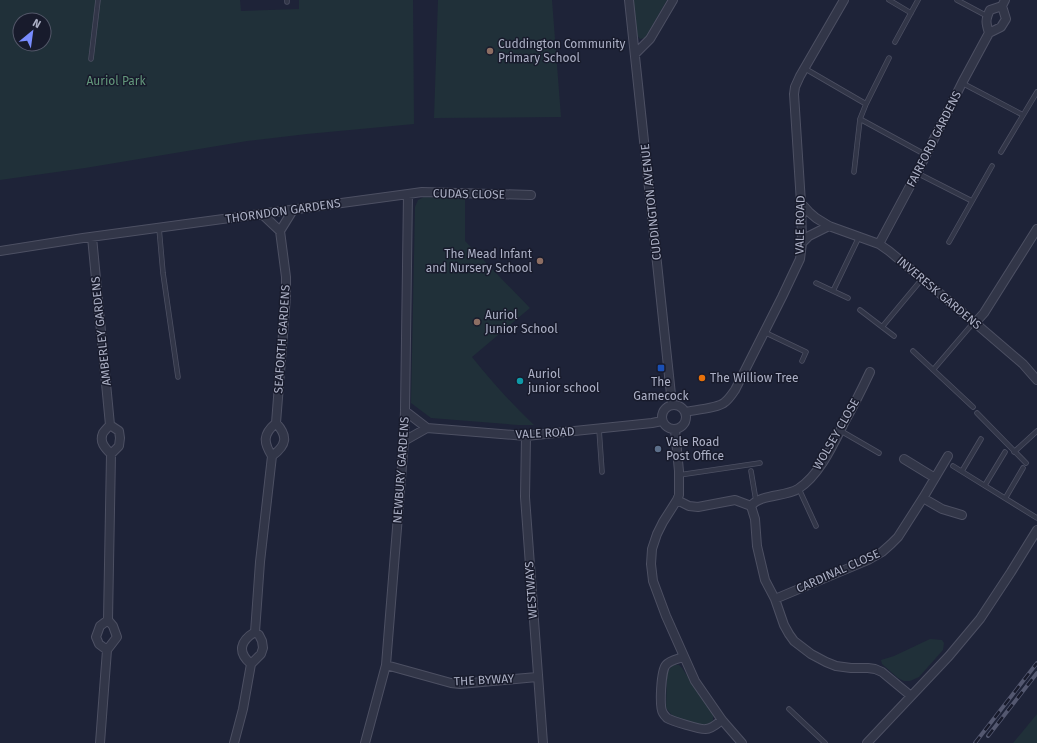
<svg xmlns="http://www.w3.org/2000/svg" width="1037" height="743" font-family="'Fira Sans',sans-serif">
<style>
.green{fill:#203039;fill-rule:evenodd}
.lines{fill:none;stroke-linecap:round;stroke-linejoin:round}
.service-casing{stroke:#4d5063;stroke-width:5.5}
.minor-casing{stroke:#4d5063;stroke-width:10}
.service{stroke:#323648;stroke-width:4}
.minor{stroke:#323648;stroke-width:8}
.rail-casing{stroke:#545870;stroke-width:4}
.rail{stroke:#181b2c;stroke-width:2.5;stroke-dasharray:8;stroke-linecap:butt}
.education-dot{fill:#8d6e63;stroke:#181b2c;stroke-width:1.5}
.transit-dot{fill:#1a4fb4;stroke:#181b2c;stroke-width:1.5}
.food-dot{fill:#e8710a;stroke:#181b2c;stroke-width:1.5}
.culture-dot{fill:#0f9aa8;stroke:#181b2c;stroke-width:1.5}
.service-dot{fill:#5c6f8a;stroke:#181b2c;stroke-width:1.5}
.labels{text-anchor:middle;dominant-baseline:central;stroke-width:3;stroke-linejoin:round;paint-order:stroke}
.poi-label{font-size:12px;fill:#acb0c5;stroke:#181b2c;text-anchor:start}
.park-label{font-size:12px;fill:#63977b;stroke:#181b2c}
.street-label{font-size:12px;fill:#acb0c5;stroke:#181b2c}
</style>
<rect width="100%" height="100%" fill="#1e2338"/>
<path class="green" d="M0,0H240L241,11L299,9V0H413L414,124L307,134L247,141L85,168L0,180ZM20,20H44V44H20Z
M438,0H552L561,117L434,118Z
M633,0H667L645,38L640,39L636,34Z
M424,197L465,199V241L530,308L472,357C491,381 512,404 534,425H518L431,418L411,403L415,207L418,200Z
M930,639L942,640L944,643L943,650L919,677L910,681H904L898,678L882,664L881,660L894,656Z
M675,665H679L682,668L713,715C716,735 683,719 674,717L671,714L666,708L667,673C669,669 671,666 675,665Z
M1037,714V743H1013Z"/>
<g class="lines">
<g class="service-casing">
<path id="service" d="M287,0V2
M889,0L911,13
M957,0L987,16
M895,42L918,0
M91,59L98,0
M804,68L866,104
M962,83L1023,115
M860,119L926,155
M1001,152L1037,92
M854,172L860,119L866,104L889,58
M917,173L972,201
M159,228L163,273L178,377
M949,242L992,166
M816,283L848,298
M833,291L859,237
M860,310L894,336
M882,327L922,279
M764,332L806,352L802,361
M913,351L973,407
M933,370L974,322
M977,413L1026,463
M599,429L602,472
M841,431L879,453
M1014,452L1037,431
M953,466L1037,518
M751,471L756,501
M962,471L981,439
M679,475L760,463
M985,485L1005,452
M799,489L816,526
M1006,497L1023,468
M789,709L825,743"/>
</g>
<g class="minor-casing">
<path id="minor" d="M629,0L672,404
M989,33C986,23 985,20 990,10L1002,6L1005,0
M635,54L650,39L673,0
M801,203L809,212L816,218L829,226L879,244L889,251L974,322L1023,364L1037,380
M280,231L293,210
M92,237L110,425C108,427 105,430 103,433C99,442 105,448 111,454
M802,243L809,236L829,226
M879,244L917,173L962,83L989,33L1001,27L1006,19L1002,6
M0,251L83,238L408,194L422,192L531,195
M975,323L984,313L1037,229
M662 417a12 12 0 1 1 24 0a12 12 0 1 1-24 0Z
M405,411L427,428L526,436L652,423L662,421
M685,412C694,410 719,408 725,402C729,399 732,394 735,390L782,297L800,259L802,243L801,203L794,94L795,87L800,76L844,0
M675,430L679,471V495L677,500L663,522L657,534L652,549L651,564L653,581L666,616L695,681L722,720L742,743
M526,436L525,497L543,743
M404,441L427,428
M272,456C287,445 288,436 276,423
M904,459L935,478
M923,498L942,509L962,515
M677,500L689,506L698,507L735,500L751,506L755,519L757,546L765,580L775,599L784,625L789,634L794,641L811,654L826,662L836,666L851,668H868L875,669L882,672L911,696
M751,506C760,494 785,497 798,489C820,475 834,443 845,421C854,405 862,389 870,372
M775,599L868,560L882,552L891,544L898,537L923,498L948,456
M255,632L260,562L272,456C263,442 263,434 276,423L286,296V277L280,231L262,214
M107,650L99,644L96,637L100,626L108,620
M683,657C678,659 670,660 666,665C661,670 659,707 663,713C664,715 666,717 667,718C672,721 701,730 706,729C712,729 718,723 722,720
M251,664C237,652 240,641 255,632
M386,665L451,683L460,684L537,677
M100,743L107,650L117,637L113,626L108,620L111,454L119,446L120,438L119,431L110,425
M234,743L243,709L251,664L261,654L263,648L262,641L259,635L255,632
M365,743L386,665L404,441L405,411L408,194
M867,743L949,656L980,619L1011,572L1037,530"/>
</g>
<use href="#service" class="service"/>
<use href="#minor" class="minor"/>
<g class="rail-casing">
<path id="rail" d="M988,736L1037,673
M975,743L1037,663"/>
</g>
<use href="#rail" class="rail"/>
</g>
<g class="education-dot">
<circle cx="490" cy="51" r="4"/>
<circle cx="540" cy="261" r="4"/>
<circle cx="477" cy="322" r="4"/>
</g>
<rect class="transit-dot" x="657" y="364" width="8" height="8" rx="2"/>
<circle class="food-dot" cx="702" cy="378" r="4"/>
<circle class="culture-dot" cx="520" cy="381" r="4"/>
<circle class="service-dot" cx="658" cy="449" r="4"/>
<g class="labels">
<g class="poi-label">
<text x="498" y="44">Cuddington Community<tspan x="498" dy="14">Primary School</tspan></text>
<text x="532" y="254" text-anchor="end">The Mead Infant<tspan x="532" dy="14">and Nursery School</tspan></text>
<text x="485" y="315">Auriol<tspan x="485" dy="14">Junior School</tspan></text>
<text x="528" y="374">Auriol<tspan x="528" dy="14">junior school</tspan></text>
<text x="710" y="378">The Williow Tree</text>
<text x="661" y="382" text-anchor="middle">The<tspan x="661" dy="14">Gamecock</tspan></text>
<text x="666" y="442">Vale Road<tspan x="666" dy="14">Post Office</tspan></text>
</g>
<g class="park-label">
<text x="116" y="81">Auriol Park</text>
</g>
<g class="street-label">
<text transform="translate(934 139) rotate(-63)">FAIRFORD GARDENS</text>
<text transform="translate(469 194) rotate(1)">CUDAS CLOSE</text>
<text transform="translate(651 202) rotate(-96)">CUDDINGTON AVENUE</text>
<text transform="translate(283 211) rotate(-8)">THORNDON GARDENS</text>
<text transform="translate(800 225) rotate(-89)">VALE ROAD</text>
<text transform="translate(939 293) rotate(40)">INVERESK GARDENS</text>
<text transform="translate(101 331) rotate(-96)">AMBERLEY GARDENS</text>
<text transform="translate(282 339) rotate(-86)">SEAFORTH GARDENS</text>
<text transform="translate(545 433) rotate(-3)">VALE ROAD</text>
<text transform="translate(836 434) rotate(-60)">WOLSEY CLOSE</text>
<text transform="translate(401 470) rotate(-86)">NEWBURY GARDENS</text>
<text transform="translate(838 571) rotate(-24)">CARDINAL CLOSE</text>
<text transform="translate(531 590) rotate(-94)">WESTWAYS</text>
<text transform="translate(484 680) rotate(-3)">THE BYWAY</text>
</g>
</g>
<g transform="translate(32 32) rotate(29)"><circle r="19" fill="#181b2c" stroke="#535769"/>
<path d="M0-3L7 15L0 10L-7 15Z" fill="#798cfe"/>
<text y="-6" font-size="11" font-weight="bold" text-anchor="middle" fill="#acb0c5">N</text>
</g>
</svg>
